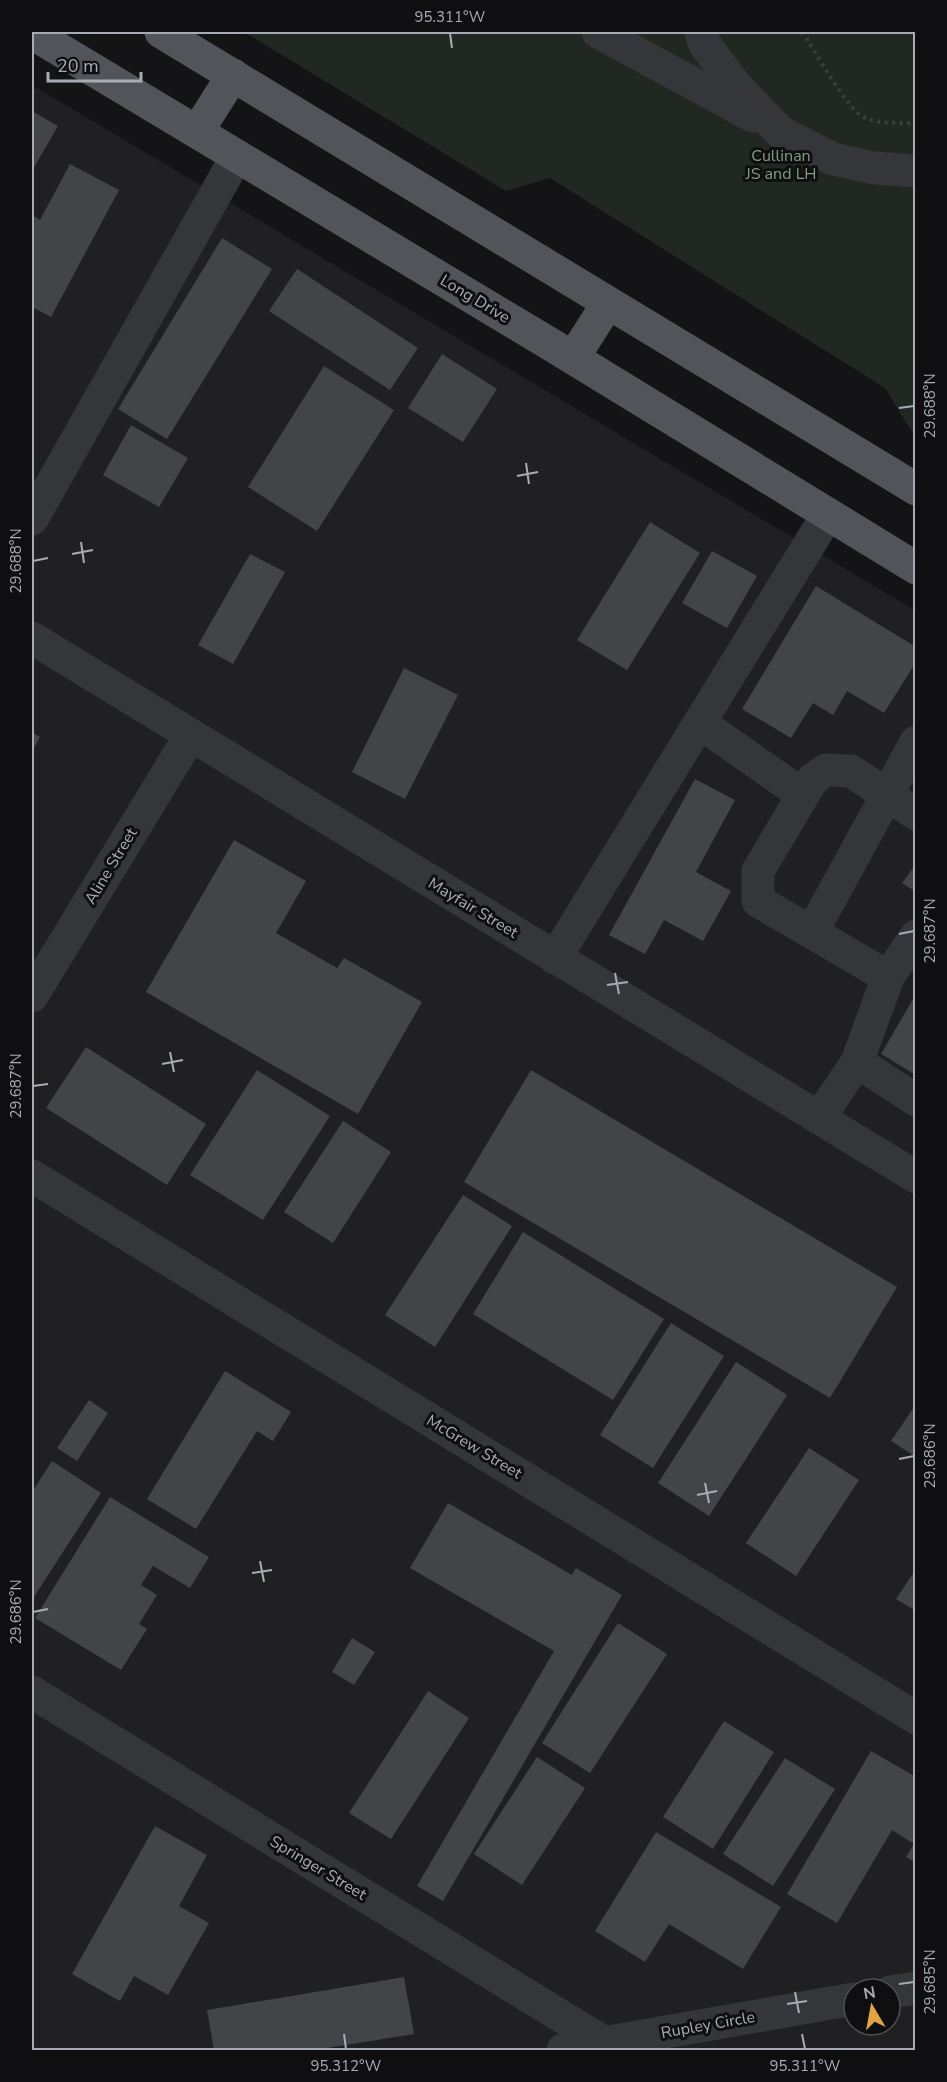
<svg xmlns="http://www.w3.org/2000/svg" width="947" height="2082" font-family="'Nunito Sans',sans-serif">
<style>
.built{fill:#202022;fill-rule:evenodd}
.green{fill:#212821}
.building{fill:#434448}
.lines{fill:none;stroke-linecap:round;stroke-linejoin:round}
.path{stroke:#3c3d41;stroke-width:4;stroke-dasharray:3 4.5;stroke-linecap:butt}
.minor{stroke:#35363a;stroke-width:33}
.major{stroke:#525459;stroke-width:33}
.ticks{fill:none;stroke:#a7acb4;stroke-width:2}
.labels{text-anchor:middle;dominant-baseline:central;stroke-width:6;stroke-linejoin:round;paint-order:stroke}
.park-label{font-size:16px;fill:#809e81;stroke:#0f0f11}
.street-label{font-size:16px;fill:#a7acb4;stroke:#0f0f11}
.neatline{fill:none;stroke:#a7acb4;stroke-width:2}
.ticks-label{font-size:15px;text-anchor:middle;fill:#a7acb4}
</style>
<rect width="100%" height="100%" fill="#141416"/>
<path class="built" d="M32,85L916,611L915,2050H32ZM854,1989H890V2025H854Z"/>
<path class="green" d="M244,32H915V437L885,388L550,178L506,191Z"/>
<path class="building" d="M32,111L58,126L32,171Z
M70,164L119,190L51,317L32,307V215L40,220Z
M222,238L272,269L167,439L118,409Z
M297,269L418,348L390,390L269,311Z
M442,354L497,389L463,442L408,408Z
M324,366L394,410L317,531L248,487Z
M131,425L188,458L159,507L103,475Z
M650,522L700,553L627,670L577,640Z
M712,551L757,576L727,628L682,603Z
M250,554L285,572L233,664L198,645Z
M816,586L916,647V662L884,713L847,691L833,715L813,703L791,738L742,709Z
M404,668L458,695L405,799L352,772Z
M32,732L40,737L32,752Z
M695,779L735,800L696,872L731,891L703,941L664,920L645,954L609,935Z
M234,840L306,881L276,933L337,968L344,958L422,1002L358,1114L146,992Z
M916,864V892L902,883Z
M916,994V1075L881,1054Z
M86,1047L206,1124L167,1185L46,1108Z
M257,1070L330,1116L263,1220L190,1175Z
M531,1070L897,1287L830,1398L464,1182Z
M343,1121L391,1152L333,1243L284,1212Z
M463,1195L512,1226L435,1347L385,1315Z
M523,1232L664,1319L613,1400L473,1314Z
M671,1323L724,1356L653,1468L600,1435Z
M736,1362L787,1395L709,1516L658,1483Z
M225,1371L291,1412L273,1441L257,1431L196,1529L147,1499Z
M89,1400L108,1413L77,1461L57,1448Z
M916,1404V1457L891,1441Z
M809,1448L859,1480L796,1576L746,1543Z
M52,1461L101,1493L32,1600V1492Z
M110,1497L209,1557L190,1588L153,1566L141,1585L157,1595L139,1624L147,1629L121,1670L35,1618Z
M448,1503L572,1575L576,1568L622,1595L443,1901L417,1886L554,1651L410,1568Z
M916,1569V1611L896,1599Z
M618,1623L667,1654L590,1773L542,1743Z
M352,1638L375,1652L354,1685L332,1672Z
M428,1691L469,1718L391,1839L349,1813Z
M724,1721L774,1752L713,1849L663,1817Z
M871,1751L916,1777V1863L906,1857L914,1844L892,1830L837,1923L787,1894Z
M537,1757L585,1788L522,1885L474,1854Z
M785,1758L835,1789L773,1886L723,1854Z
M155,1826L207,1855L179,1906L209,1923L168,1995L134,1976L120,2001L72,1974Z
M656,1832L781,1907L743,1969L669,1924L645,1962L595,1931Z
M404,1977L414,2034L315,2050H214L207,2010Z"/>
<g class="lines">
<path class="path" d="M802,32C814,49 848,111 865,118C881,124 899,123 916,123"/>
<path class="minor" d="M598,32L753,116
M701,32L704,43L735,85L780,132L833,159L874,168L916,171
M32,519L237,156
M32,638L916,1177
M700,723L803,795L758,871V901L888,977L916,936
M803,795L813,779L826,770L851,771L916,814
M812,932L916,742
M555,958L828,514
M32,996L190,736
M857,1062L916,1100
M819,1118L857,1062L888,977
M32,1176L916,1718
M32,1692L605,2043
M890,1992L916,1988
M563,2050L854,1999"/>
<path class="major" d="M161,32L916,489
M32,33L555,347L916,568
M197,132L233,75
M573,358L608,303"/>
</g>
<path class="ticks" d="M450,33L452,48M899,408L914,406M526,463L529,484M517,476L538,472M81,542L84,563M72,554L93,550M33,561L48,558M899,934L914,931M615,973L619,994M607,985L628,982M170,1052L174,1072M162,1064L183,1060M33,1086L48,1084M899,1459L914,1456M705,1483L709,1503M697,1495L717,1491M260,1561L264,1582M252,1573L272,1570M33,1612L48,1609M899,1984L914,1982M795,1992L799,2013M787,2004L807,2001M344,2034L346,2049M802,2034L805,2049"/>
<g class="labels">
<g class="park-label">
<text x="781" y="156">Cullinan<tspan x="781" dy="18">JS and LH</tspan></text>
</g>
<g class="street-label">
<text transform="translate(475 299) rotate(31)">Long Drive</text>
<text transform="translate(111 866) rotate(-59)">Aline Street</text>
<text transform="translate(473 908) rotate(31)">Mayfair Street</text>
<text transform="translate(474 1447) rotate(31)">McGrew Street</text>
<text transform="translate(318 1868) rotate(31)">Springer Street</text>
<text transform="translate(708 2025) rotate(-10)">Rupley Circle</text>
</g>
</g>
<rect width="947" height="2082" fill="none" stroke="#0f0f11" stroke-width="66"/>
<g transform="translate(872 2007) rotate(350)"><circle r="28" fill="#0f0f11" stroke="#4c4e52" stroke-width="1.5"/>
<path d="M0-4.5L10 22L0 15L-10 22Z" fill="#dfa542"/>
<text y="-9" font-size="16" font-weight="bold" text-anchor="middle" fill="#a7acb4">N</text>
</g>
<path d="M48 72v9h93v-9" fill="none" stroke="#a7acb4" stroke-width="3"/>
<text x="57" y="72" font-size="18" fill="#a7acb4" stroke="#0f0f11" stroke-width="4.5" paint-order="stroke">20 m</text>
<rect x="33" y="33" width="881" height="2016" class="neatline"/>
<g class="ticks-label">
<text x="450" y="22">95.311°W</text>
<text transform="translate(930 406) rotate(-90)" y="5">29.688°N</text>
<text transform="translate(16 561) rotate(-90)" y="5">29.688°N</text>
<text transform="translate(930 931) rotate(-90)" y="5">29.687°N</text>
<text transform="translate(16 1086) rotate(-90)" y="5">29.687°N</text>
<text transform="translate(930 1456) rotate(-90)" y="5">29.686°N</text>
<text transform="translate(16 1612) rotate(-90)" y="5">29.686°N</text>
<text transform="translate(930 1982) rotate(-90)" y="5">29.685°N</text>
<text x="346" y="2071">95.312°W</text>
<text x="805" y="2071">95.311°W</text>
</g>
</svg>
